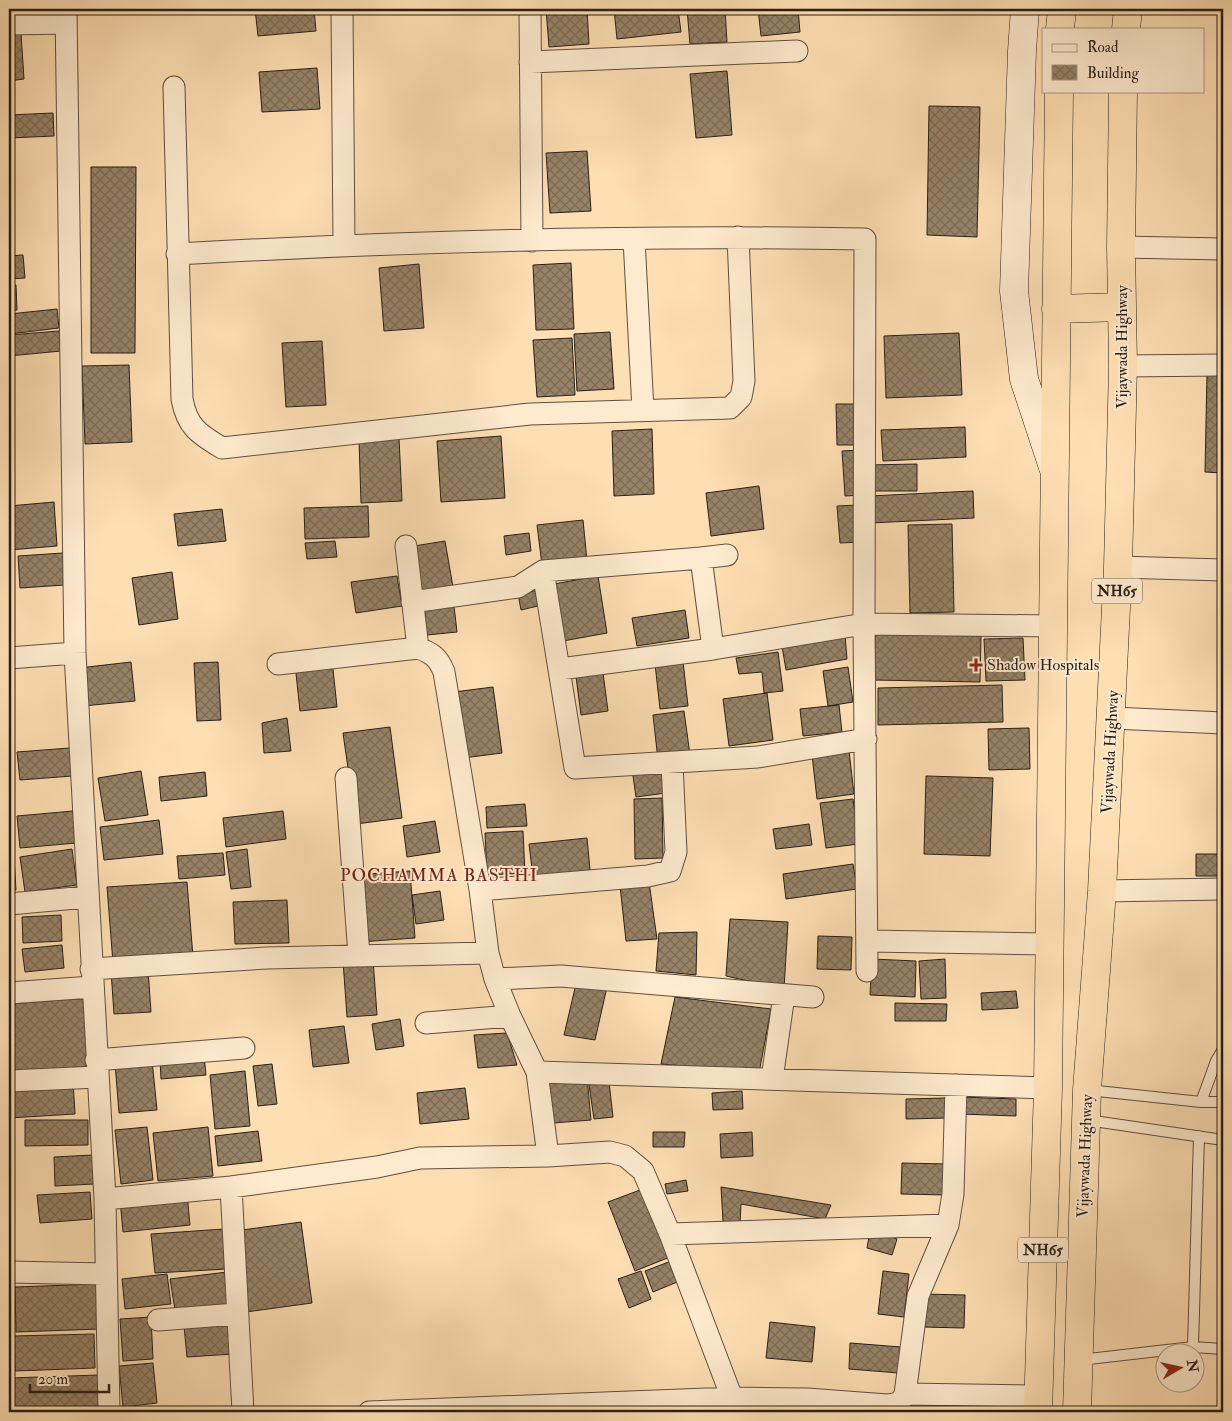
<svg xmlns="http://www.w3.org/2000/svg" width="1232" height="1421" font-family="'IM FELL Double Pica',serif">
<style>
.building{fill:url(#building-cross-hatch);stroke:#281f17}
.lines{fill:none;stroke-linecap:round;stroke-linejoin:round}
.lane-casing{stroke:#5e4f3e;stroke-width:12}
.street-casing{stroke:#5e4f3e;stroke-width:23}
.secondary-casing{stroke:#281f17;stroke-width:29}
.highway-casing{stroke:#281f17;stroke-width:29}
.lane{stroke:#feeace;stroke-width:10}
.street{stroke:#feeace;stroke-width:21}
.secondary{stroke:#feeace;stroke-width:28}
.highway{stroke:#fedfb3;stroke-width:28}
.poi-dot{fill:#8f2418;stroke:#feeace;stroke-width:2}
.labels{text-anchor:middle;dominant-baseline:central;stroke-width:4;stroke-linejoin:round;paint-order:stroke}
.shield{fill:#feeace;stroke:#685c4e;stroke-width:1}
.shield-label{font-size:15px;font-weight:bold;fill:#281f17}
.street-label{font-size:16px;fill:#281f17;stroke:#feeace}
.poi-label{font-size:16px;fill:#281f17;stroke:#feeace;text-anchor:start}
.neighbourhood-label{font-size:18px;letter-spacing:1px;fill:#7a1f14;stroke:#feeace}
</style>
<defs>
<pattern id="building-cross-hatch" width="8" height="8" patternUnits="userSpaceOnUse" patternTransform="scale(1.25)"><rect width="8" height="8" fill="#978368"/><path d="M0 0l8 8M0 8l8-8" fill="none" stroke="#7b6b55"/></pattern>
</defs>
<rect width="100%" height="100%" fill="#fedfb3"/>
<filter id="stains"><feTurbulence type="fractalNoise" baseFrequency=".004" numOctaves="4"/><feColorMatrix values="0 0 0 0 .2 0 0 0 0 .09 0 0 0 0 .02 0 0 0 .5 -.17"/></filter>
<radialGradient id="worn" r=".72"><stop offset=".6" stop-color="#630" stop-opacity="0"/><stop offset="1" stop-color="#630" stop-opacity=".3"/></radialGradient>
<path class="building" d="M255,9H314L316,31L258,36Z
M546,9H587L589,44L549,47Z
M614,9H678L681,32L617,39Z
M687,9H725L727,42L690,44Z
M758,9H798L800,32L761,36Z
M9,33H21L24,79L9,81Z
M317,68L320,109L262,112L259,72Z
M727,71L732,135L696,138L690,74Z
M929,106L980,107L977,237L927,235Z
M53,113L54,136L9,138V115Z
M587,151L591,211L550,213L546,153Z
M91,167H136L135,353H91Z
M23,255L25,278L9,279V256Z
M571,263L574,329L536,330L533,265Z
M419,264L424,328L384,331L379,268Z
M9,285H16L17,310L9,311Z
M57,309L59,328L9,334V314Z
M59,331L61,351L9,356V335Z
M610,332L614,389L577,391L574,334Z
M959,333L962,395L886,398L884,336Z
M572,338L575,395L537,397L533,340Z
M322,341L326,405L286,407L282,343Z
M129,365L132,442L85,444L82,366Z
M1207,374L1223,375V473L1205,472Z
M836,404H859V445H837Z
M965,427L966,457L883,461L881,430Z
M652,429L654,494L614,496L612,431Z
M501,436L505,498L441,502L437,441Z
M399,438L402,501L361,503L359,440Z
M860,450L863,495L845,496L842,451Z
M917,464V491H868L867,465Z
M759,486L764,529L711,536L706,493Z
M973,491L974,518L870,523L869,496Z
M54,502L57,546L9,550V506Z
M858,505L861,542L840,543L837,506Z
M368,506L369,537L305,539L304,508Z
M222,509L226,541L178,546L174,514Z
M583,520L587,561L542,565L537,525Z
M952,524L954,612L910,613L908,525Z
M529,533L531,551L506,555L504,536Z
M335,541L337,557L307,559L305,543Z
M445,541L453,587L422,592L414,546Z
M63,553L65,585L20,588L18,556Z
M172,572L178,619L139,625L132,578Z
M397,576L402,606L356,613L351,582Z
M598,576L607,633L563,641L554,584Z
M539,590L542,605L521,610L518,594Z
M454,606L457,632L427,635L424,608Z
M685,610L689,638L637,646L632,618Z
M875,634L981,636L980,682L874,680Z
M845,635L847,659L786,670L782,646Z
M1023,638L1025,680L986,681L984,639Z
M778,652L783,691L764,693L762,672L739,674L736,658Z
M332,660L337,707L300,711L295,664Z
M683,661L688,706L660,709L655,664Z
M131,662L135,701L83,706L79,668Z
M218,662L221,720L197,721L194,663Z
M602,665L608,711L581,715L575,669Z
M848,667L853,702L828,706L823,671Z
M1002,685L1003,722L878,725V688Z
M493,687L502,753L463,758L454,692Z
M767,693L773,740L729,746L723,699Z
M839,705L842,732L803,736L800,709Z
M684,711L690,755L658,760L653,715Z
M287,718L291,751L264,753L262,723Z
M390,727L402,818L356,824L343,733Z
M1029,728L1030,769L989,770L988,729Z
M70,748L72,776L20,780L17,752Z
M849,751L854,794L817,799L812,755Z
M663,765L666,793L636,797L632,769Z
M141,771L148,815L105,821L98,778Z
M205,772L207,796L161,801L159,777Z
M926,776L993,778L990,856L924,854Z
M662,798L663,858L635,859L634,799Z
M853,799L859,844L826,848L820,803Z
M525,804L527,826L487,828L486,807Z
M73,811L76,843L20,848L17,816Z
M283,811L286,839L226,847L223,818Z
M159,820L163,854L104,860L100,827Z
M435,821L440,852L407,857L403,826Z
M809,824L812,845L776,849L773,829Z
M523,831L525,873L487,875L485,833Z
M587,838L590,870L533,877L529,844Z
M72,849L77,885L25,892L20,857Z
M247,849L251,887L231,889L226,852Z
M223,853L225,875L179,879L177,856Z
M1196,854H1223V876H1196Z
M9,857H14L16,890H9Z
M853,864L857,889L786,899L783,874Z
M410,871L415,938L360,942L354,875Z
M187,882L193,957L113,963L107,887Z
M649,882L657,939L626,941L620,886Z
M440,891L444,920L416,924L412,895Z
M287,900L289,943L235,944L233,902Z
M61,915L62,941L23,943L22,917Z
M730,919L788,922L784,989L726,976Z
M697,932L696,975L656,971L659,933Z
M818,936L852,937L851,970L817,969Z
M62,945L64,968L25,972L22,949Z
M373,959L377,1015L347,1017L343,961Z
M872,959L916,961L915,997L870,995Z
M945,959L946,998L921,999L919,961Z
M148,969L151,1012L114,1014L111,971Z
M576,984L607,987L595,1040L564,1035Z
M1016,991L1018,1008L982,1010L981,993Z
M675,997L771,1009L759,1073L661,1064Z
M87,998L93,1070L9,1076V1004Z
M895,1003L947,1004L946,1021H895Z
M400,1019L404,1046L376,1050L372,1024Z
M344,1026L349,1063L313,1067L309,1030Z
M507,1033L517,1065L478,1068L474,1035Z
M204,1056L206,1075L161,1079L160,1060Z
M152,1060L157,1110L119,1113L115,1063Z
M272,1064L277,1104L258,1106L253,1066Z
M245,1071L250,1126L215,1129L210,1075Z
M587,1077L591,1120L553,1123L549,1080Z
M73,1081L75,1114L9,1118V1085Z
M609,1082L613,1117L594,1119L589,1085Z
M465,1088L469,1119L420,1124L417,1093Z
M742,1091L743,1109L713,1110L712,1093Z
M960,1097L1016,1099V1116L960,1114Z
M946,1098L947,1118L906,1119V1099Z
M25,1120H88V1145L25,1146Z
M147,1127L153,1180L121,1184L115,1130Z
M208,1127L213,1176L158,1181L153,1133Z
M258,1131L262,1161L218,1166L215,1136Z
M653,1132H685L684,1147H653Z
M752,1132L753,1156L721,1158L720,1134Z
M93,1155L94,1184L55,1186L54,1157Z
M902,1163L947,1164V1195L901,1194Z
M686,1180L688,1191L667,1194L665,1184Z
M648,1187L675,1255L635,1271L608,1202Z
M721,1187L831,1205L825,1219L741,1204L740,1224L723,1221Z
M90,1192L92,1219L40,1223L37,1195Z
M187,1193L190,1225L123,1232L120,1199Z
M301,1222L312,1303L246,1312L235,1231Z
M224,1229L227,1269L155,1273L151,1234Z
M870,1231L897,1239L892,1255L867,1248Z
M679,1258L687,1278L653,1292L645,1271Z
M641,1271L651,1299L629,1308L618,1279Z
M883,1271L909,1274L904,1317L878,1314Z
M227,1272L230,1306L175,1310L170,1279Z
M167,1274L171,1304L125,1309L122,1279Z
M9,1281H10L11,1336H9Z
M98,1284L100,1329L16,1332L15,1287Z
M923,1294L965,1295L964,1328L923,1327Z
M151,1317L153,1359L123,1361L120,1319Z
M231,1321L234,1354L187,1357L184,1326Z
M770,1322L815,1327L812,1362L766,1358Z
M94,1334L95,1368L15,1371L14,1336Z
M850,1343L901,1347L899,1373L849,1369Z
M153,1363L157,1403L123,1407L119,1366Z
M99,1375L100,1412H9V1378Z
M941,1395L976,1397L975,1412H941Z
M739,1401L795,1403V1412H738Z"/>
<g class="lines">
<g class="lane-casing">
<path id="lane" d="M1088,1090L1201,1102H1223
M1201,1102L1216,1061L1223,1049
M1087,1120L1223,1140
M1193,1347L1199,1136
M1080,1360L1193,1347L1223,1349"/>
</g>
<g class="street-casing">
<path id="street" d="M66,9L75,653L105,1199L109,1412
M342,9L344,245
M530,9L532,241
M9,24L66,23
M530,62L797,51
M174,87L182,399C187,427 199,434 222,448L530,414L730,408L741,397L744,381L738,237
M634,239L643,410
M1121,247L1223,249
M177,254C406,241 636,235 865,239L864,624L867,971
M1123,366L1223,365
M406,546L418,648
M1118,567L1223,570
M543,571L575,768L758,757L866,739
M412,602L518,587L543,571L701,558
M713,649L701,558L727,555
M9,658L75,653
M278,664L418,648C432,653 438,657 444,672L480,890L488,953L495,979L510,1016L537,1072L1048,1088
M560,669L713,649L864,624L1052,626
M1112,718L1223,723
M346,778L359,956
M480,890L648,876L670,871L676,852L672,763
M1102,891L1223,889
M9,904L87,897
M869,941L1049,944
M91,969L267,958L488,953
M495,979L561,976L813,997
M9,993L92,987
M426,1023L510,1016
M96,1060L244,1048
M537,1072L548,1156L610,1152L625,1156L643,1171L670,1234L732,1398
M772,1079L784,995
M9,1081L97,1077
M231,1187L243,1412
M105,1199L231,1187L377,1167L420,1158L548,1156
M670,1234L948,1225
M9,1272L106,1274
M158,1320L237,1314
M905,1394L1038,1396
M369,1412L732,1398L807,1399L887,1405C897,1404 901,1403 905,1394L918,1296L948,1225L953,1194L956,1085"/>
</g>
<g class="secondary-casing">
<path id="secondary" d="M1025,9L1022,51L1014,291L1024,379L1053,467"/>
</g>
<g class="highway-casing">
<path id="highway" d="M1060,29L1062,9
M1126,29L1128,9
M1056,309L1122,307
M1038,1412L1048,1088L1059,91
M1077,1412L1087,1090L1102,891L1118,567L1123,366L1121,247L1123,91"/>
</g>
<use href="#lane" class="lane"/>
<use href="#street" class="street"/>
<use href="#secondary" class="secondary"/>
<use href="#highway" class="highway"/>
</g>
<path class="poi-dot" d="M973.5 657.5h5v5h5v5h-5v5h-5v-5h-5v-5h5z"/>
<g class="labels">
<g class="shield">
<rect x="1092" y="578.5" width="50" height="25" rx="4"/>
<rect x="1018" y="1237.5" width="50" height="25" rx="4"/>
</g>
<g class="shield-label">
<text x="1117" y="591">NH65</text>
<text x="1043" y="1250">NH65</text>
</g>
<g class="street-label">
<text transform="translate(1122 347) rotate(-90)">Vijaywada Highway</text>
<text transform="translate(1110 752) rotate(-87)">Vijaywada Highway</text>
<text transform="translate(1085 1156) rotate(-88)">Vijaywada Highway</text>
</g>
<g class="poi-label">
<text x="987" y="665">Shadow Hospitals</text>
</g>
<g class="neighbourhood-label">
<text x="439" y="875">POCHAMMA BASTHI</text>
</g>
</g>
<rect width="1232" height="1421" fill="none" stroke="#fedfb3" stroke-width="30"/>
<rect x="10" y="10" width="1212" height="1401" fill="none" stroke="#281f17" stroke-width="2.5"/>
<rect x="15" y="15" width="1202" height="1391" fill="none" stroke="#281f17"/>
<rect x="1042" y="28" width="162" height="65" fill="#feeace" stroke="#a89985"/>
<rect x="1052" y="44" width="25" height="8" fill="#feeace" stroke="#a89985"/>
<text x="1087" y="52" font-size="15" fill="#281f17">Road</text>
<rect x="1052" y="65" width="25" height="15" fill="url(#building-cross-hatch)" stroke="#a89985"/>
<text x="1087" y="78" font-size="15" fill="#281f17">Building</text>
<g transform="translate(1180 1368) rotate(81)"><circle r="24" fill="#feeace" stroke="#a89985"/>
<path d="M0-4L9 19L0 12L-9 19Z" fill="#8f2418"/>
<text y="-8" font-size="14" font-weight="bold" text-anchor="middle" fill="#281f17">N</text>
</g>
<path d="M30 1384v8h79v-8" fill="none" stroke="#281f17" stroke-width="2.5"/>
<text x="38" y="1384" font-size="15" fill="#281f17" stroke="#feeace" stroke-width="4" paint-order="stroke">20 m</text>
<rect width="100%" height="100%" filter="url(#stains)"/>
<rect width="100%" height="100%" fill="url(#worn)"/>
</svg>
